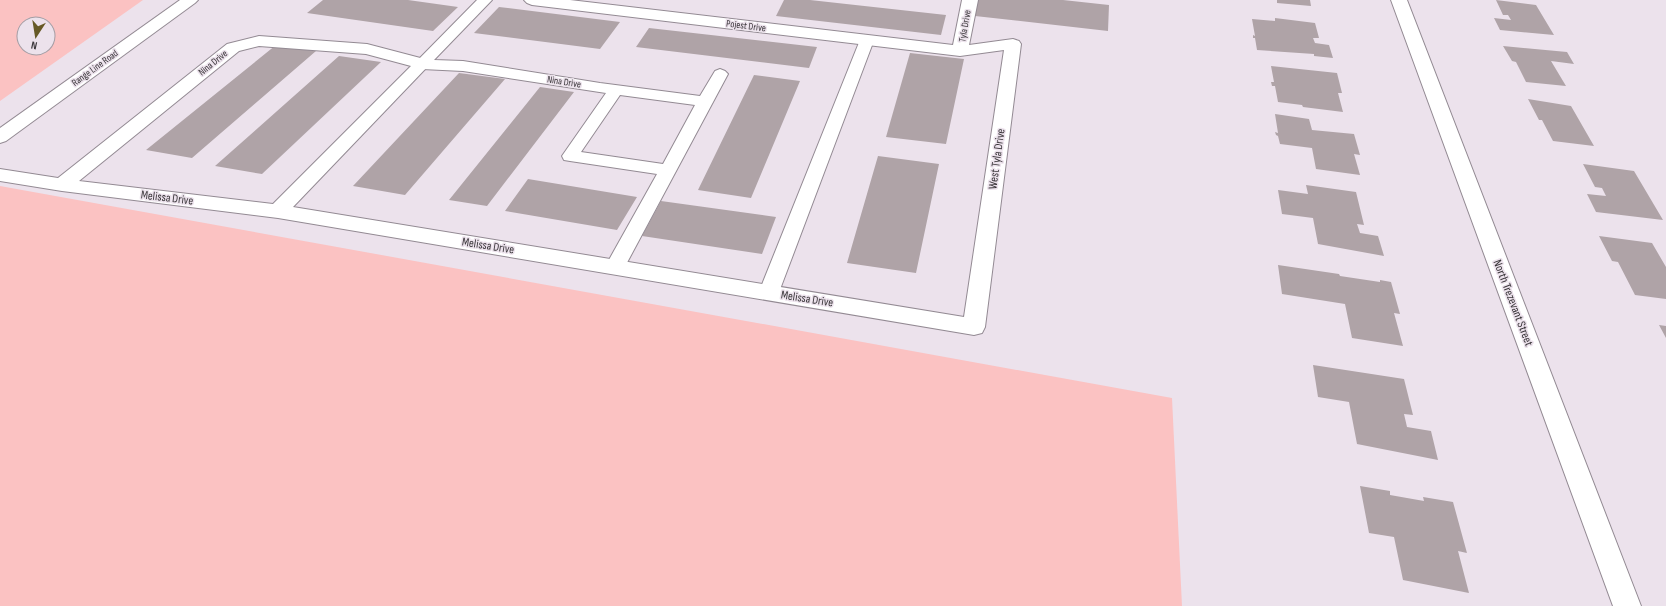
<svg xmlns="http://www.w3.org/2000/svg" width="1666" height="606" font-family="'Sofia Sans Condensed',sans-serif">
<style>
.green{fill:#fbc2c2;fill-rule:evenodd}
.building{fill:#afa3a7}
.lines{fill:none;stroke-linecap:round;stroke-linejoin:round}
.lane-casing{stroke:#938a93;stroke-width:2}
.street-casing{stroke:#938a93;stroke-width:2}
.secondary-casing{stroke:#938a93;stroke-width:2}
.lane{fill:#fff;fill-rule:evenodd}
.street{fill:#fff;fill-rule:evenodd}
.secondary{fill:#fff;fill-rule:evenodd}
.labels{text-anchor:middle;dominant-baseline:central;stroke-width:3;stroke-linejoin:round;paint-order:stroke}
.far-street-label{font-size:10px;fill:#393539;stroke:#ece2ec}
.street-label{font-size:12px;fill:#393539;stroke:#ece2ec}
</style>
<rect width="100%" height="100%" fill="#ece2ec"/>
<path class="green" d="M0,0H143L0,101ZM24,24H48V48H24Z
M0,186L1172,398L1182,606H0Z"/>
<path class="building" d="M323,0H408L458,7L433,31L307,13Z
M784,0H810L946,15L941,35L776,16Z
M978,0H1063L1109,5L1108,31L975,16Z
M1277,0H1310L1311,6L1277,3Z
M1496,0L1536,5L1554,35L1500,30L1494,18L1511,20L1508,15H1503Z
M499,7L620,22L600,49L474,33Z
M1275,18L1315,23L1319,38H1313L1315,43L1329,45L1333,58L1314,56V54L1257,50L1255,38H1253V35L1255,36L1252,19L1275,21Z
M649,28L817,47L809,68L636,47Z
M276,45L316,51L192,158L146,150Z
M1503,46L1567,52L1574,64L1551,61L1566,86L1526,82L1516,62L1512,61Z
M910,53L964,59L946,144L886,137Z
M339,56L381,62L262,174L215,166Z
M1271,66L1337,73L1342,93H1338L1343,112L1303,107L1302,105L1278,102L1275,86H1272L1271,82H1274Z
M459,73L505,79L405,195L353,186Z
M754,75L800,81L751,198L698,190Z
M540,87L574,92L487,206L449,200Z
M1528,99L1571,106L1594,146L1553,141L1542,120H1539Z
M1275,114L1309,119L1312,130L1354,134L1360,155L1354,154L1360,175L1316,169L1312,148L1280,144L1278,136L1276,135L1275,132L1278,133Z
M878,156L939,164L916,273L847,263Z
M1583,164L1634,171L1663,220L1596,212L1587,194L1606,196L1602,188L1595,187Z
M528,179L637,197L617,230L505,211Z
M1306,185L1356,192L1364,225L1357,224L1360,233L1378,236L1384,256L1318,244L1313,218L1282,214L1278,190L1308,194Z
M661,201L776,217L762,254L642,236Z
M1599,236L1652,243L1666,267V299L1635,295L1618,262L1612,261Z
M1278,265L1339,274L1340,276L1380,282V280L1391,282L1400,314L1394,313L1403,346L1352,338L1345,304L1282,294Z
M1659,325L1666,326V338Z
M1313,365L1404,379L1413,415L1404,414L1407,427L1431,431L1438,460L1357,444L1349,402L1318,397Z
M1360,486L1390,491V495L1424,501L1423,497L1453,502L1467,553L1458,551L1469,593L1403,580L1394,537L1369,533Z"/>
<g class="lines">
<g class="lane-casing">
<path id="lane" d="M477,0H492L434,60L463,61L600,83L700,96L715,71L720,69L725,71L728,74L622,272L615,274L608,272L605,267L657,174L570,161L564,160L562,156L606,93L463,71L422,69L417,67L414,64ZM620,95L695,105L663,164L581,152Z
M867,36L872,37L874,40L779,292L776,297L769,299L762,297L759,292L860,40L862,37Z"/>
</g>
<g class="street-casing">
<path id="street" d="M524,0H570L953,45L962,0H978L969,45L1013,39L1019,41L1021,44L985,327L982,333L974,335L278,218L62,191L0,181V169L58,178L227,44L259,36L367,44L428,60L430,64L293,207L964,317L1004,50L960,56L532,5L527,3ZM259,46L366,54L411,66L273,204L79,181L239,51Z
M1391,0H1407L1641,606H1613Z"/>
</g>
<g class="secondary-casing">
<path id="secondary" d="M180,0H198L195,3L6,141L0,143V128Z"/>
</g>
<use href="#lane" class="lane"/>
<use href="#street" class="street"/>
<use href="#secondary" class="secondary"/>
</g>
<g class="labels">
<g class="far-street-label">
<text transform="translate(746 26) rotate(7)">Pojest Drive</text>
<text transform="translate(965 26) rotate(-80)">Tyla Drive</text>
<text transform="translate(213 63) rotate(-39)">Nina Drive</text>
<text transform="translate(95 68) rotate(-36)">Range Line Road</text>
<text transform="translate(564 82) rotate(9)">Nina Drive</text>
</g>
<g class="street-label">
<text transform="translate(997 159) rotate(-82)">West Tyla Drive</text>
<text transform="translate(167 198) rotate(7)">Melissa Drive</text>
<text transform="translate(488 246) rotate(9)">Melissa Drive</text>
<text transform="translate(807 299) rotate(9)">Melissa Drive</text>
<text transform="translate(1513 303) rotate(69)">North Trezevant Street</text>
</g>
</g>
<g transform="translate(36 36) rotate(192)"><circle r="19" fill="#ece2ec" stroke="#a49da4"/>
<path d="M0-3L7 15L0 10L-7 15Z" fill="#665926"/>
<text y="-6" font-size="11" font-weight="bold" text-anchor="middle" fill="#393539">N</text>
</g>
</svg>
